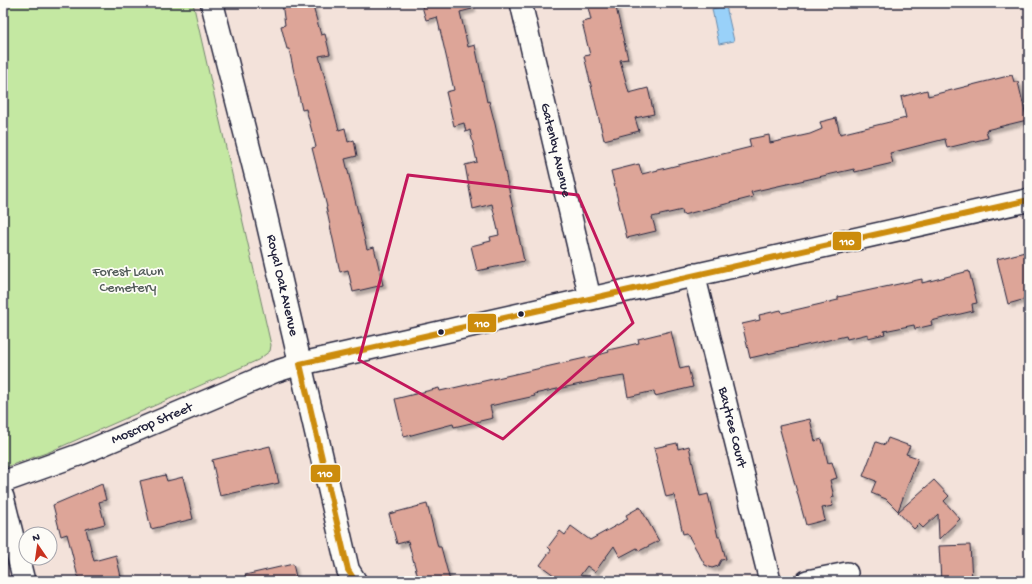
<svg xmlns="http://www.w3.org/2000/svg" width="1032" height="584" font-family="'Gochi Hand',sans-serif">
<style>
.green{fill:#c4e8a2;stroke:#73856e}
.water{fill:#99d1f9;stroke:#698bad}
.building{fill:#dda598;stroke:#22223b;filter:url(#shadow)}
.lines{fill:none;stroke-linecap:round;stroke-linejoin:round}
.street-casing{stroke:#22223b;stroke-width:24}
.secondary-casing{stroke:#22223b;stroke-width:25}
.street{stroke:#fdfcf7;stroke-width:21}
.secondary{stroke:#fdfcf7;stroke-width:22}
.bus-1-casing{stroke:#fdfcf7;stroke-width:9}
.bus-1{stroke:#cc8c0c;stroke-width:6}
.marked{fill:none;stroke:#c2185b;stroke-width:3;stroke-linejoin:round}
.bus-dot{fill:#22223b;stroke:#fdfcf7;stroke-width:1.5}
.labels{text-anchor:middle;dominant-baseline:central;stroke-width:3.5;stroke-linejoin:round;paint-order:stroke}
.street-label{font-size:14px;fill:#22223b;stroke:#fdfcf7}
.park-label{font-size:14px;fill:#535d5a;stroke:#fdfcf7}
.line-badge{stroke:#fdfcf7;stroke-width:1.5}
.badge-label{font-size:11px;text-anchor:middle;font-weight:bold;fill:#fff}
</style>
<defs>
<filter id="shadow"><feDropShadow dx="3.5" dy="3.5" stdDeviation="1" flood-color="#0004"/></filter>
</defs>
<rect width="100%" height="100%" fill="#f3e2da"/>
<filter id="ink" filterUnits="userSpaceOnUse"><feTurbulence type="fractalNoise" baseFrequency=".025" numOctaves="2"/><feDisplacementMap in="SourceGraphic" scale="8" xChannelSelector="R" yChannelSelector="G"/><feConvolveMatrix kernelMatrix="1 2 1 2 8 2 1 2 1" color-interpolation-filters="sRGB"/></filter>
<g filter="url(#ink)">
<path class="green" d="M3,3H193L271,345L270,351L258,360L49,452L3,468Z"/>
<path class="water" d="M726,6L734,41L719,44L712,9Z"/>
<path class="building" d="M282,3H312L321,35L325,34L330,54L319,56L339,130L345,128L348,142L354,140L357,156L345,159L367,249L374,247L383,285L353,292L348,270L340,272L326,207H327L312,148L316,147L306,109L302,110L289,49H287L281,26L285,25Z
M421,3H471L472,9L460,12L468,47L475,45L487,102L489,101L495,124L524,261L477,271L471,246L491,241L490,237L499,235L492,204L473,209L465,165L477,162L470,130L466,132L464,123L454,126L446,92L454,90L437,17L426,20Z
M587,3H615L628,59L620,60L629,93L648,88L654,114L635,118L639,131L604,140L584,56L590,55L582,22L591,20Z
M1012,75L1014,82H1018L1027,120L986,130L988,138L947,148L945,139L890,153L893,163L855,172L854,169L751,192L753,197L683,215L682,210L652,217L656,231L627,238L611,171L639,164L642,174L751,147L749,139L769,135L770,143L810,134L822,129L820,122L836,118L840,134L906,118L901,97L927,90L928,96Z
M1029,251V298L1008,304L997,259Z
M969,271L977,303L972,304L973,311L931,321L932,325L915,329L914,325L884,331L885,334L868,338V334L847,339L846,336L750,358L742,324L760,320L759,315L781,310L782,313L838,300V297L922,279V283Z
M671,331L680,369L688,367L693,387L655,396L654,391L628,397L624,376L599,380L534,394L535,396L490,406L493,418L454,427L453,424L404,437L395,399L439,388L440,391L594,356L609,352L608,350L639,343L638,339Z
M810,419L815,441L822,439L828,463L832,462L837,478L830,480L834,497L831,498L833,506L822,508L825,520L806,525L779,426Z
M888,438L910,446L906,454L918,458L898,511L886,499L871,493L876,481L863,476L876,442L885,445Z
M677,443L678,449L689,446L700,496L708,494L718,537H720L726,559L721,560L718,566L712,568L705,565L687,533L683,534L674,495L666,497L654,448Z
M270,446L279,483L220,496L212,460Z
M165,475L167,481L183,477L193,519L151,529L140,481Z
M934,480L949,496L944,501L960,519L939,539L938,514L923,528L919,524L914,529L898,512Z
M102,484L106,500L99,502L105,524L86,529L94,561L116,555L122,581H79L67,534L61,536L53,505Z
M427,504L438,547H441L450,581H419L408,541L397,544L389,514Z
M640,507L659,541L639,551L637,548L620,557L614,546L595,572L587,566L576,581H562L540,565L551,550L548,547L560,531L565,535L571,526L590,540L628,519L626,515Z
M970,545L972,581H941L939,546Z
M293,564L297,581H246L245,575Z"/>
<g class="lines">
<g class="street-casing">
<g id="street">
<path id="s1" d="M521,3L590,298"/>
<path id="s2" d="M694,274L770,581"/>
<path id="s3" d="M3,482L81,454L274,372L300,364"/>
<path d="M3,497L24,581"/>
<path d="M807,581L847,573"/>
</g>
</g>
<g class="secondary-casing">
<g id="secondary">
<path id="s4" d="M212,3L262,199L348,570L355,581"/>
<path d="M300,364L1029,200"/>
</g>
</g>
<use href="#street" class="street"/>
<use href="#secondary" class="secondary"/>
<g class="bus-1-casing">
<path id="bus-1" d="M300,364L1029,200
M300,364L348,570L355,581"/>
</g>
<use href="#bus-1" class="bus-1"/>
</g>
</g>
<path class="marked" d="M408,175L578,195L633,323L503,439L359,360Z"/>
<g class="bus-dot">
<circle cx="521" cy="314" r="3.5"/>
<circle cx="441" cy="332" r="3.5"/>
</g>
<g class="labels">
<g class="street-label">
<text stroke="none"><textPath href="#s1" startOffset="151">Gatenby Avenue</textPath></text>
<text stroke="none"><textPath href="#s4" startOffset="291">Royal Oak Avenue</textPath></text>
<text stroke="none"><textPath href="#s3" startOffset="160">Moscrop Street</textPath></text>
<text stroke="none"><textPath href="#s2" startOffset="158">Baytree Court</textPath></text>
</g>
<g class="park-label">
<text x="128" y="272">Forest Lawn<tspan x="128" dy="16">Cemetery</tspan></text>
</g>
</g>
<g class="line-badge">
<rect x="832" y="231" width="30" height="20" rx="4" fill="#cc8c0c"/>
<rect x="467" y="313" width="30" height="20" rx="4" fill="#cc8c0c"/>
<rect x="310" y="464" width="31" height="19" rx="4" fill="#cc8c0c"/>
</g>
<g class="badge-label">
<text x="847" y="245">110</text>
<text x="482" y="327">110</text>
<text x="325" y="477">110</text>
</g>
<rect width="1032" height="584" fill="none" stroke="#fdfcf7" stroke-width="16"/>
<rect x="8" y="8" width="1016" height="568" fill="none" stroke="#22223b" stroke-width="1.5" filter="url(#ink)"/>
<g transform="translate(38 546) rotate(347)"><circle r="19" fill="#fdfcf7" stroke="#a5a5ac"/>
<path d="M0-3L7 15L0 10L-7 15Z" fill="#c8321e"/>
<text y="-6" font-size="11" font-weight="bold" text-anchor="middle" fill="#22223b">N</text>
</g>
</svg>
